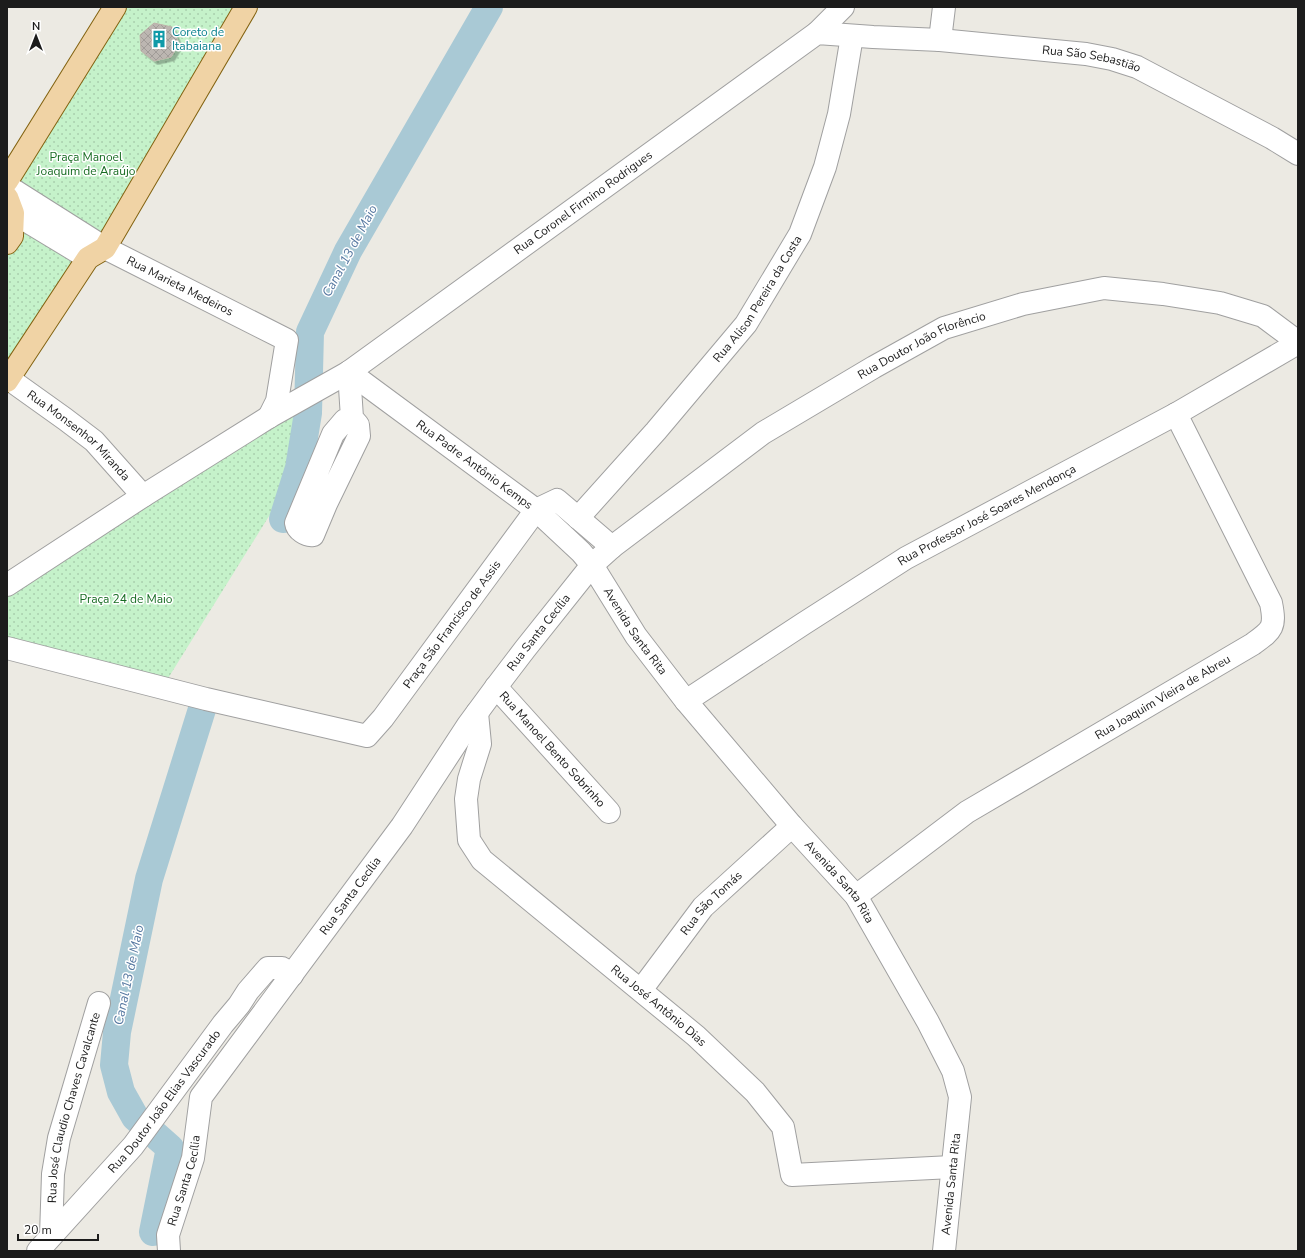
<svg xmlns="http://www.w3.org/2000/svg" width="1305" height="1258" font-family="'Nunito Sans',sans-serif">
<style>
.park{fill:url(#park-dots)}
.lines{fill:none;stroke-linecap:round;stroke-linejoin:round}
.canal{stroke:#a9c9d5;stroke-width:28}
.building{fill:url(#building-cross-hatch);stroke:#bcb2a8;filter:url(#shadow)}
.minor-casing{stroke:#a0a0a0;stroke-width:24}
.major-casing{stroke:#836311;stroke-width:24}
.minor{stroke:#fff;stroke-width:22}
.major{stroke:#f0d3a5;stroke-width:22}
.labels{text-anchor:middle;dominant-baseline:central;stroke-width:3;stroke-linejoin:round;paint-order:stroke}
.culture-label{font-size:12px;fill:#0d838f;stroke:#fff;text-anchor:start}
.street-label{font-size:12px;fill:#1c1c1c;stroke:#fff}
.park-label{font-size:12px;fill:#186d23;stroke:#fff}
.water-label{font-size:13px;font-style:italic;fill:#5577a0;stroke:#fff}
</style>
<defs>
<pattern id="park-dots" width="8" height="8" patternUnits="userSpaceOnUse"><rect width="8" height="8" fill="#c5f2ca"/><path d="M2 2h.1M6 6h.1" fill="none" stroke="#a9cfad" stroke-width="1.8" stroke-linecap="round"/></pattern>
<pattern id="building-cross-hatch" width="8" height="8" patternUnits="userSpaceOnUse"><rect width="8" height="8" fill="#bcb6b1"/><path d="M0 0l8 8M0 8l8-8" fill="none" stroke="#a19c98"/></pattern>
<filter id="shadow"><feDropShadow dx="3.5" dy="3.5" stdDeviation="0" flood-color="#0004"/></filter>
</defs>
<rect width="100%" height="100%" fill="#eceae3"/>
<path class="park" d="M115,7H230L242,14L105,248L7,186Z
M13,213L88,258L7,381V243Z
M309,395L308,413L299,468L162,688L7,649V585Z"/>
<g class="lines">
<path class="canal" d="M283,519L299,468L308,413L310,332L348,251L489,7
M153,1232L170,1148L135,1117L121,1092L114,1065L117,1032L149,879L203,706"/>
</g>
<path class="building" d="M154,23L172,27L179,44L171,57L154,61L141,51L140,35Z"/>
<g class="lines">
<g class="minor-casing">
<g id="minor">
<path d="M817,33L843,7"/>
<path d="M940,40L944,7"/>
<path id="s1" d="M7,186L105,248L287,340L277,401L269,417"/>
<path d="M7,209L88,258"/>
<path id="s2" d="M349,372L536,510L581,552L592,565L636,636L686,701L792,826L856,896L928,1022L953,1071L960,1097L944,1251"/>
<path d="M349,372L352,418L358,425L359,436L326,504L313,535C306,536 297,530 296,523L333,434L345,420L352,418"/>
<path id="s3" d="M9,379L65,419L94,441L143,496"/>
<path id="s4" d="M578,518L656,431L746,324L800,234L825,167L839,114L852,36"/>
<path id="s5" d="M7,585L143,496L269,417L349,372L817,33L873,37L940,40L1086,54L1112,59L1137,67L1272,138L1298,154"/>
<path id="s6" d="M7,648L206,699L367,736L383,718L536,510L557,500L612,547"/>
<path id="s7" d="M496,687L609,812"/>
<path id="s8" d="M686,701L803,624L906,558L1176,414L1298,343"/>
<path id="s9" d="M477,713L480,744L469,779L466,799L469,840L482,860L696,1036L755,1092L783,1127L792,1175L952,1167"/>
<path id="s10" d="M856,896L967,812L1253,644C1272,630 1276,628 1271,603L1176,414"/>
<path id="s11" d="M641,990L703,907L792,826"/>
<path id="s12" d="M51,1236L53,1174L59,1138L99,1003"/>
<path id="s13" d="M38,1251L133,1146L223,1024L239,1005L248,991L268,968H282L292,975"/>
<path id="s14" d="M169,1251L168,1235L193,1158L201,1097L402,826L468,725L496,687L525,649L592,565L612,547L763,433L874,367L944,328L1023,304L1104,288L1163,294L1220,303L1263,316L1298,342"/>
</g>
</g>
<g class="major-casing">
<path id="major" d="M7,181L115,7
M7,197L13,213L12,236L7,243
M7,381L88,258L105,248L246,7"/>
</g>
<use href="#minor" class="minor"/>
<use href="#major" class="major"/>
</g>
<defs>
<g id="building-bare" transform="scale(1.38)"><path d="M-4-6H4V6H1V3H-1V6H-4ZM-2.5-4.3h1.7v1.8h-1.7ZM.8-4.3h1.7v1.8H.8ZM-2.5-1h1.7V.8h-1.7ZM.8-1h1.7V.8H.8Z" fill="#0f9aa8" stroke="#fff" stroke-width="2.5" paint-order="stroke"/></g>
</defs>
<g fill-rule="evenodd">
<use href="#building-bare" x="159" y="39"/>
</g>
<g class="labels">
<g class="culture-label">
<text x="172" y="32">Coreto de<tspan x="172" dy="14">Itabaiana</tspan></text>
</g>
<g class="street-label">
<text stroke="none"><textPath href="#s5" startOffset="1257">Rua São Sebastião</textPath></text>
<text stroke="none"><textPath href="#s5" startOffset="692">Rua Coronel Firmino Rodrigues</textPath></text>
<text stroke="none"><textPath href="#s1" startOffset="200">Rua Marieta Medeiros</textPath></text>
<text stroke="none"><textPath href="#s4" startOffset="284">Rua Alison Pereira da Costa</textPath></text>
<text stroke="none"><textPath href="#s14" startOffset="1217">Rua Doutor João Florêncio</textPath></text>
<text stroke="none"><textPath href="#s3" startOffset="90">Rua Monsenhor Miranda</textPath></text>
<text stroke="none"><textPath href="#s2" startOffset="156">Rua Padre Antônio Kemps</textPath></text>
<text stroke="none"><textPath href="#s8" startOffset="354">Rua Professor José Soares Mendonça</textPath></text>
<text stroke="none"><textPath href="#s6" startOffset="511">Praça São Francisco de Assis</textPath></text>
<text stroke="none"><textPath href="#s2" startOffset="390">Avenida Santa Rita</textPath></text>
<text stroke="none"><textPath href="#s14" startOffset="733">Rua Santa Cecília</textPath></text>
<text stroke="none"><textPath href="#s10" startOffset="366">Rua Joaquim Vieira de Abreu</textPath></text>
<text stroke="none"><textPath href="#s7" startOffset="84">Rua Manoel Bento Sobrinho</textPath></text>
<text stroke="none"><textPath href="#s2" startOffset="714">Avenida Santa Rita</textPath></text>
<text stroke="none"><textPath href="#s14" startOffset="409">Rua Santa Cecília</textPath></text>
<text stroke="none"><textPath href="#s11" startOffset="112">Rua São Tomás</textPath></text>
<text stroke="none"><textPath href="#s9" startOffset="382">Rua José Antônio Dias</textPath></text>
<text stroke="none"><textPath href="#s13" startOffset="196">Rua Doutor João Elias Vascurado</textPath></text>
<text stroke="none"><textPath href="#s12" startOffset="131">Rua José Claudio Chaves Cavalcante</textPath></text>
<text stroke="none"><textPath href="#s14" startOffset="73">Rua Santa Cecília</textPath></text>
<text transform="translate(951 1184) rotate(-84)">Avenida Santa Rita</text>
</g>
<g class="park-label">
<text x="86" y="157">Praça Manoel<tspan x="86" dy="14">Joaquim de Araújo</tspan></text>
<text x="126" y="599">Praça 24 de Maio</text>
</g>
<g class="water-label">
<text transform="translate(350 251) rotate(-62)">Canal 13 de Maio</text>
<text transform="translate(129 975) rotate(-78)">Canal 13 de Maio</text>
</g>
</g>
<rect width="1305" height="1258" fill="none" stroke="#1c1c1c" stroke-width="16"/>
<g transform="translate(36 36)" stroke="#ffffff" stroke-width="3" paint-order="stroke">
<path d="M0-3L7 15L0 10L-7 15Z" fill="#1c1c1c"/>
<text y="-6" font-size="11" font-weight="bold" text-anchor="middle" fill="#1c1c1c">N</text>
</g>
<path d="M18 1234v6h80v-6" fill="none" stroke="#1c1c1c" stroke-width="2"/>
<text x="24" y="1234" font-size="12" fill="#1c1c1c" stroke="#ffffff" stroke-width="3" paint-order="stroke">20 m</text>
</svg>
